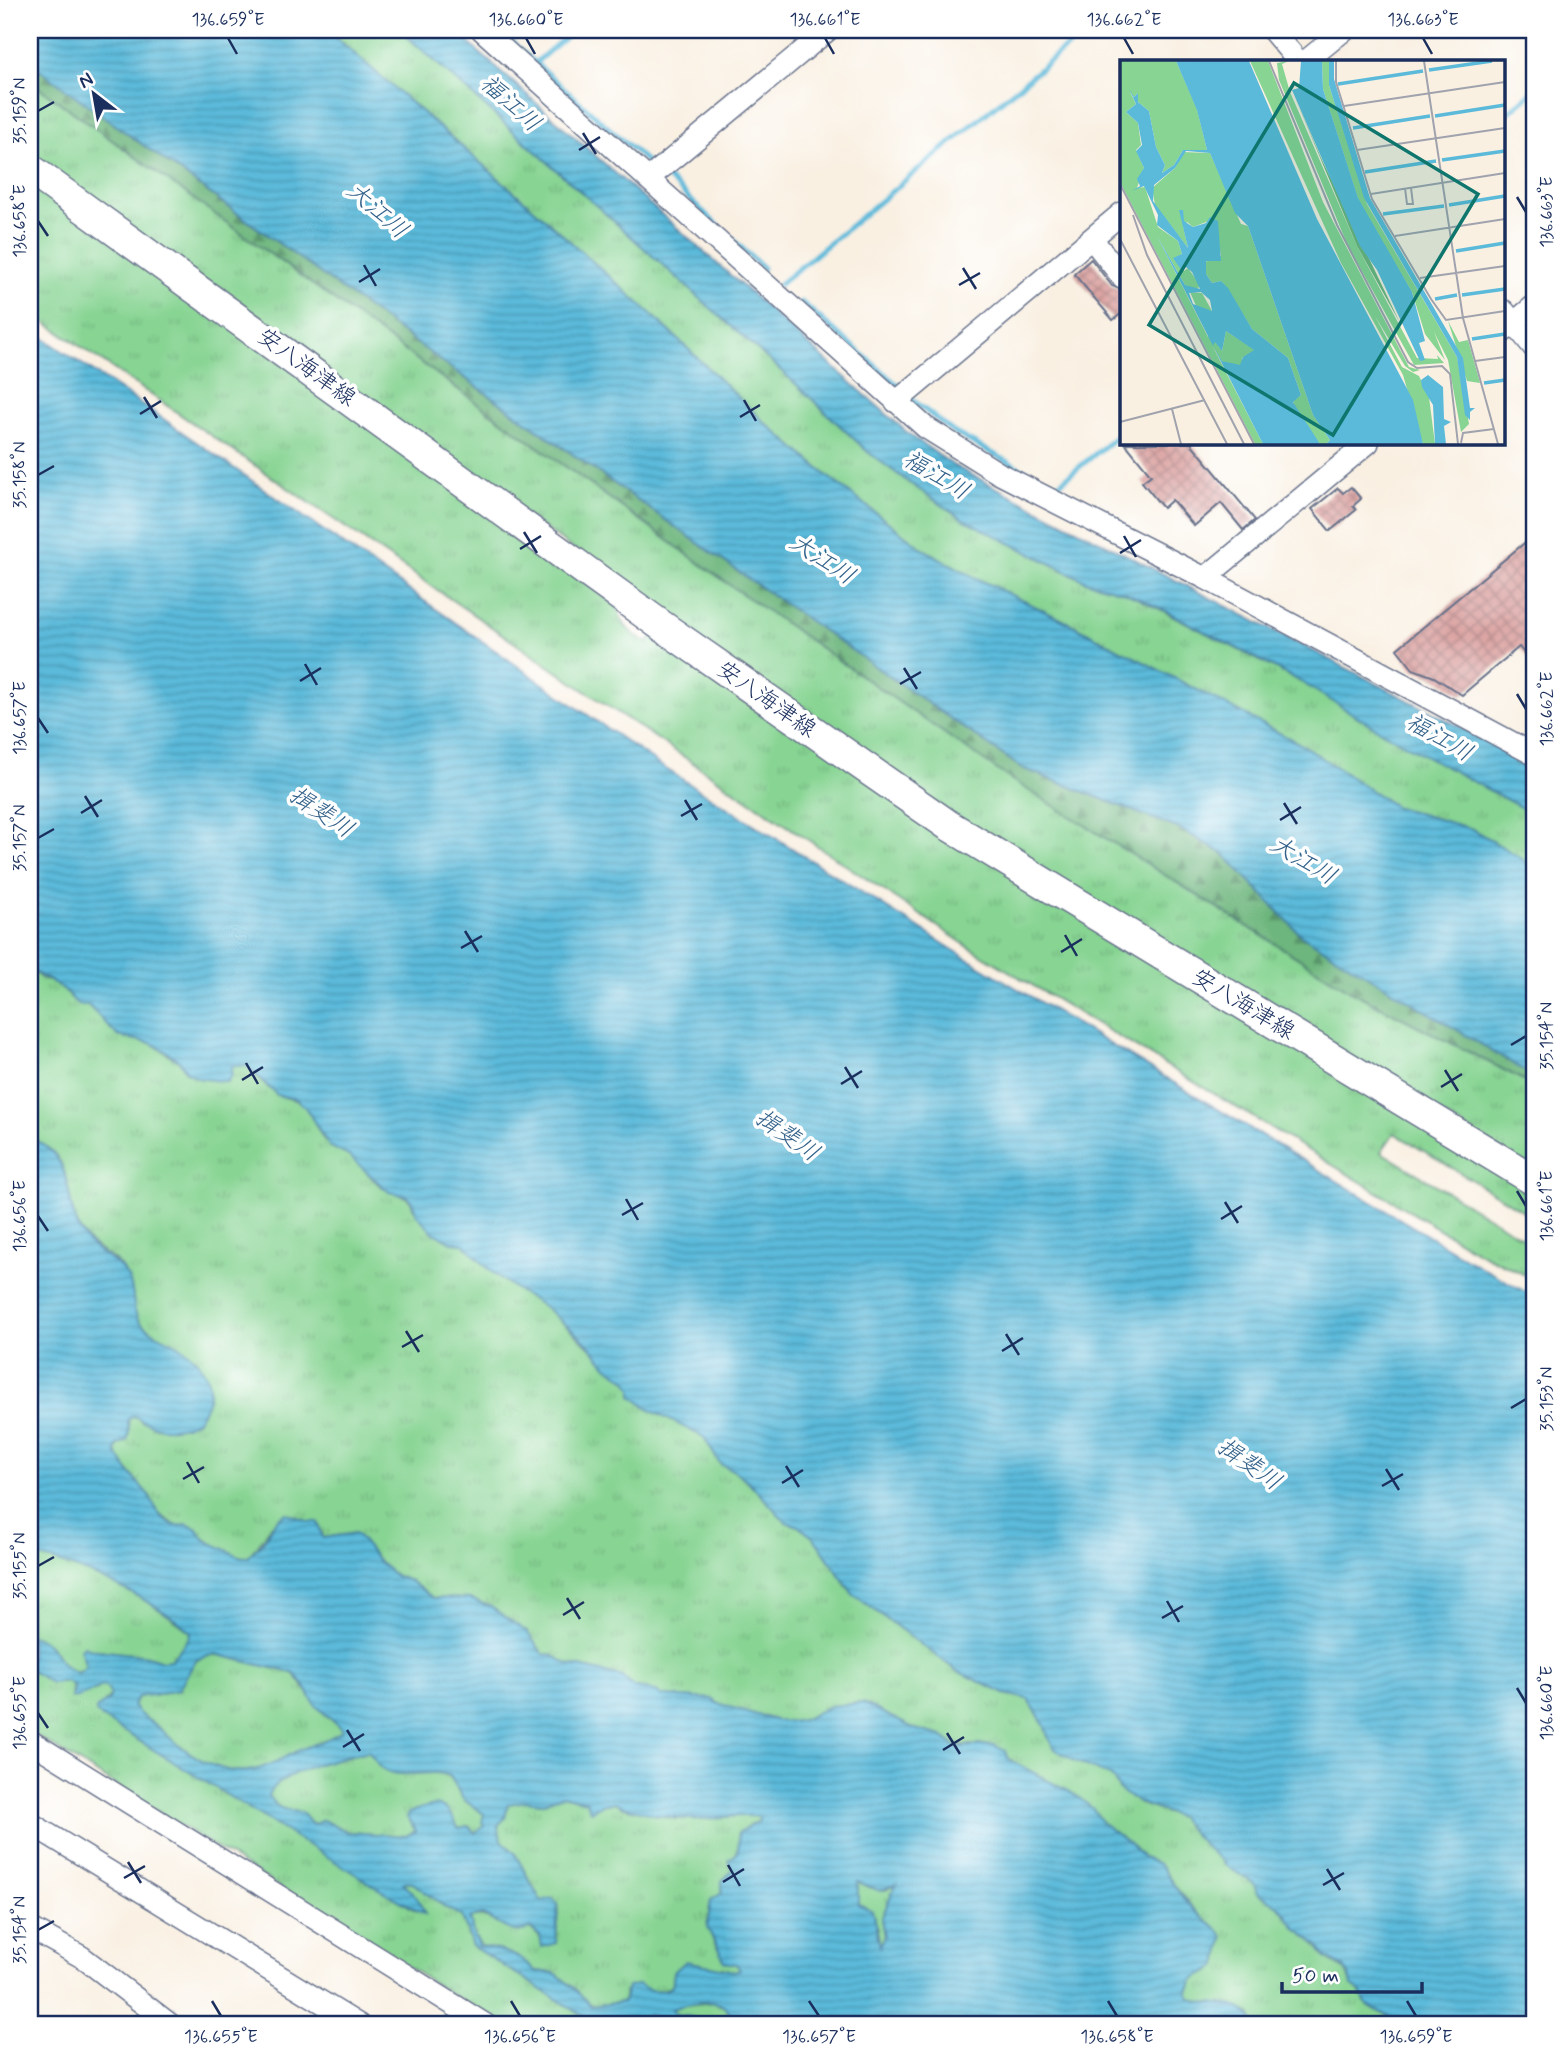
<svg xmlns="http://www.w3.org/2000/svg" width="1565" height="2055" font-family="Mynerve,'Klee One',sans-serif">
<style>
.grass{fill:url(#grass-tufts);stroke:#518278;stroke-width:2}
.forest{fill:url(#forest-firs);stroke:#44726e;stroke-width:2}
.water{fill:url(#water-rules);stroke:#3b749c;stroke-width:2;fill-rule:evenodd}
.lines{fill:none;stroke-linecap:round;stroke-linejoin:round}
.stream{stroke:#5bbada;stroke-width:5}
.building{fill:url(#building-cross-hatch)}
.street-casing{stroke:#69738c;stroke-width:24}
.secondary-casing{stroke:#69738c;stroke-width:33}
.street{stroke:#fff;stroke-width:21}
.secondary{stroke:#fff;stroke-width:30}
.ticks{fill:none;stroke:#1b2f5e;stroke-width:2.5}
.labels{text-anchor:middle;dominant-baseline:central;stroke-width:7;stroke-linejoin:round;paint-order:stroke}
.street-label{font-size:23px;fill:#1b2f5e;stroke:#fff}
.water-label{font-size:24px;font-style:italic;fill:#316089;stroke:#fff}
.inset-river{fill:none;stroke:#5bbada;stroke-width:3.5}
.inset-road{fill:none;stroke:#a0a3ad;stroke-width:2}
.view{fill:#0f766e;fill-opacity:0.15;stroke:#0f766e;stroke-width:3.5}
.inset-edge{fill:none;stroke:#1b2f5e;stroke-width:3.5}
.neatline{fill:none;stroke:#1b2f5e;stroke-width:2.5}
.ticks-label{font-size:18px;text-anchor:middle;fill:#1b2f5e}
</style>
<defs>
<pattern id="grass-tufts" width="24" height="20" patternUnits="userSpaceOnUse" patternTransform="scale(1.75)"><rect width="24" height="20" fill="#87d493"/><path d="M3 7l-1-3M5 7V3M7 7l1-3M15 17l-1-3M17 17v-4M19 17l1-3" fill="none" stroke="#74b681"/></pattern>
<pattern id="forest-firs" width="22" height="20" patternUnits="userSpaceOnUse" patternTransform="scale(1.75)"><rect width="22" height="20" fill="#6db67d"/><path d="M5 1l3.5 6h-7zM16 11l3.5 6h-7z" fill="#59946a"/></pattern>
<pattern id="water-rules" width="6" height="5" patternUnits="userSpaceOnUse" patternTransform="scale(1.75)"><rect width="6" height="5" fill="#5bbada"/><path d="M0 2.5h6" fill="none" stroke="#4a98b4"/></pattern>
<pattern id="building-cross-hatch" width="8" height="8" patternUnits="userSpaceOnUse" patternTransform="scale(1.75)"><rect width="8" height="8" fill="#d99d9b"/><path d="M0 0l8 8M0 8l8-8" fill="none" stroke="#af8082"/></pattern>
</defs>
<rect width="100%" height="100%" fill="#fff"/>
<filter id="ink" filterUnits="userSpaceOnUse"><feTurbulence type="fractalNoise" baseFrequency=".0143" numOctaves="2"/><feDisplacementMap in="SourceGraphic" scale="14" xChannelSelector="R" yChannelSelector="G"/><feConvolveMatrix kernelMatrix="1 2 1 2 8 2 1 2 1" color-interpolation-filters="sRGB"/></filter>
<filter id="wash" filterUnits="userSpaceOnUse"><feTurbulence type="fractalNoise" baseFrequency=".00686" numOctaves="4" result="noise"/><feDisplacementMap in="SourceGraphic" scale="28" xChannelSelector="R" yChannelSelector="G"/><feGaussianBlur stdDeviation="1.57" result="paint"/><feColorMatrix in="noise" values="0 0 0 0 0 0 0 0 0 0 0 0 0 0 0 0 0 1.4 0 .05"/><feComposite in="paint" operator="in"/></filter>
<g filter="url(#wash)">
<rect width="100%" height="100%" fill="#f9f0e2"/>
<path class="grass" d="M327,30H400L797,385L868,452L911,484L963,519L1020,548L1088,582L1124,592L1158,608L1303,683L1384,733L1535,815V874L1524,860L1472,829L1396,807L1304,746L1071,624L972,576L923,549L831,479L762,420L661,323L535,210Z
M30,81L737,590L1009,778L1356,994L1535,1086V1171L954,816L800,713L30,157Z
M30,181L618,607C621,627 632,634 648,643L655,633L1535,1193V1218L1394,1133L1381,1152L1535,1245V1280L1478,1252L967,946L581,688L30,312Z
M30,969L42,979L53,982L63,989L71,999L88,1005L118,1036L151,1043L180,1062L187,1072L227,1082L231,1066H247C257,1076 267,1089 279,1095C288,1100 296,1098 304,1105C314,1116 317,1132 326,1142C332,1150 341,1151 349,1156C360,1162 367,1174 376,1182C389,1195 411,1192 413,1208L452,1242L464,1244L492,1272L526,1296L545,1307L627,1380L632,1389V1396L652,1411L704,1437L720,1464L733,1470L748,1481L786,1522L798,1526L814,1538L853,1594L957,1671L1005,1694L1028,1699L1044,1724L1049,1740L1073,1760L1103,1771L1112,1777L1121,1791L1144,1805L1179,1817L1200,1842L1253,1883C1261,1897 1273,1898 1281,1909C1292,1923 1303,1933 1316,1945C1320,1949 1322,1955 1326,1958C1340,1970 1345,1961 1351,1985L1361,1992L1366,2004L1404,2025H1255L1250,2013L1228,2005L1204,2004L1192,1999L1188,1993C1191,1979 1197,1975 1211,1971L1216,1927L1200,1916L1184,1898L1159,1864L1143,1858L1130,1844L1102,1823L1094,1810L1008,1759L994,1745H963L956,1747L942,1736L915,1729L863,1703L830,1706L803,1720L791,1722L778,1721L716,1703L713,1699L663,1696L656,1691L635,1688L622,1677L567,1664L552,1655L543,1654L527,1632L489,1606L470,1599L433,1598L410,1581L396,1576L381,1564L355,1533L323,1538L318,1522L310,1523L304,1519L270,1526C265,1540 255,1545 249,1557C226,1558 203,1539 187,1524L177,1526L159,1514L148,1494L137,1483L115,1452L118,1445L127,1441L129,1434L128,1419L136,1416L143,1422L179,1345C162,1338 138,1329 134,1309C132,1295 130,1280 122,1268C111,1252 90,1251 79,1228C61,1192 78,1157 30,1138Z
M30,1555C83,1565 146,1596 188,1630L191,1632L189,1638L172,1660L162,1661L148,1656L89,1649L85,1668L77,1673C52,1664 60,1643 30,1635Z
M215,1654L293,1673L326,1716L340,1726L342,1731C329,1740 316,1743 302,1749C288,1755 273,1765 258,1769C223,1780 185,1752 161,1730C151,1720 140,1718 133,1706L138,1697L165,1693L190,1669L196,1660Z
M30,1670L51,1683L67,1681L72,1684L71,1698C84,1696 91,1690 103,1686L108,1689L111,1695L96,1713L110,1723L415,1910L403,1884L405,1882L413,1883L446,1908L462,1916L472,1946L598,2025H501L30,1732Z
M369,1751C373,1756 378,1765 383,1769C399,1780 431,1768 450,1776L463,1799L484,1814V1826L475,1833L468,1826L458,1828L444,1807C427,1805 421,1808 407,1817L416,1831L406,1836L348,1832L323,1820L313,1825L306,1819L303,1813C286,1810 277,1811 268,1795C284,1768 339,1758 369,1751Z
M562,1795L601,1805L615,1802L624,1807L675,1819H706L745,1815L759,1817V1821L747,1827L730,1866L733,1870L722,1893L711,1900C707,1921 708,1944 727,1958C732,1962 736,1963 740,1969L734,1971L696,1963C665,1995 669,1991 625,1992L623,2002L591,2006L574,1988L555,1973L535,1971C520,1954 502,1950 481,1947L473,1933L470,1918C497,1911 498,1937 530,1928L540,1937L556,1943L558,1904L541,1901L514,1852L501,1840L498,1825L505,1818L508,1804L525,1801L544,1803Z
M858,1881L869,1887L886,1890L897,1883L881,1919L884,1936L880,1947L877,1928L867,1908L858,1904Z
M716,2002L726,2008L731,2017L763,2022L767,2025H724L680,2015L675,2014L672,2009L684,2005Z"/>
<path class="forest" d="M30,63L451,368L749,579L1022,768L1180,829L1224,854L1301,935L1535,1077V1086L1356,994L1009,778L737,590L30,81Z"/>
<path class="water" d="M31,30H327L535,210L661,323L762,420L831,479L923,549L972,576L1071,624L1304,746L1396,807L1472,829L1524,860L1535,874V1077L1301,935L1224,854L1180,829L1022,768L749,579L451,368L30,63Z
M400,30H454L909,434L954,466L1486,740L1535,773V815L1384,733L1303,683L1158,607L1124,592L1088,582L1020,548L963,519L911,484L868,452L797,385Z
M30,329L159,416L658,764L955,951L1470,1261L1535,1297V2025H1404L1366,2004L1361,1992L1351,1985L1349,1975L1343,1966L1326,1958L1318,1946L1297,1929L1279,1906L1258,1893L1253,1883L1228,1867L1200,1842L1179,1817L1145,1805L1120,1791L1112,1777L1073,1760L1055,1749L1049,1740L1044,1724L1028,1699L1005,1694L957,1671L853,1594L814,1538L798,1526L786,1522L748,1481L733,1470L720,1464L704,1437L652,1411L632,1396V1389L627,1380L608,1367L586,1342L545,1307L526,1296L492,1272L464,1244L452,1242L434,1233L417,1215L412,1202L407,1196L389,1192L349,1156L329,1146L305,1107L296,1099L277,1095L247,1066H231L232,1075L227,1082L198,1078L187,1072L180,1062L169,1053L151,1043L118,1036L88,1005H79C72,1000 68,993 61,988C52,980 40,977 30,969Z
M30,1138C80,1158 60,1200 83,1236C95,1255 120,1259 129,1280C136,1294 130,1313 143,1325C154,1335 168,1338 180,1346C198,1358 217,1382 206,1404C200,1419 196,1424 180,1427C163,1431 150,1426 135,1416L128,1419L129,1434L127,1441L117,1445L116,1452L128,1471L148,1494L159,1514L166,1521L176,1526L187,1524L196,1528L205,1540L241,1557H249C252,1550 256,1550 261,1544C273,1531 269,1522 287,1513L310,1522H318L323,1538L356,1533L381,1564L396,1576L410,1581L433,1598L470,1599L489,1606L527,1632L543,1654L552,1655L567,1664L622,1677L635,1688L656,1691L663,1696L713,1699L716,1703L778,1721L791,1722L803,1720L830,1706L863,1703L915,1729L942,1736L956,1747L994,1745L1005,1751L1008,1759L1077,1796L1094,1810L1102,1823L1130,1844L1143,1858L1159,1864L1184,1899L1200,1916L1216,1927L1223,1937L1218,1966C1205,1975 1192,1974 1188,1993L1192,1999C1217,2009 1242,1996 1255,2025H767C758,2020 746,2026 735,2020C730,2017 729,2011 725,2007C713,1997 685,2004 672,2009L675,2014L680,2015L724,2025H665L664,2019L648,2015L643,2025H598L472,1946L462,1916L446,1908L413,1883L405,1882L403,1884L418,1899L425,1914L391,1896L110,1723L96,1713L95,1710L109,1700L110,1695L108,1689L103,1686C91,1690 84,1698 71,1698L74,1686L67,1681L51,1683L30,1670V1635C60,1643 52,1664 77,1673L82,1671L86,1666L80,1649L85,1646L89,1649L148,1656L162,1661L171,1660L189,1638L191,1632C153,1599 80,1565 30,1555ZM215,1654L293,1673L303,1683L315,1705L340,1726L342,1731C329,1740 316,1743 302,1749C288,1755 273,1765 258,1769C223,1780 185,1752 161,1730C151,1720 140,1718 133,1706L138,1697L178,1690L196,1660ZM368,1751C373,1756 377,1765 383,1769C399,1780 431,1768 450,1776L463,1799L484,1814L482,1822L484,1826L475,1833L468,1826L458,1828C447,1800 434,1802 409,1813L407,1817L416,1831L406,1836L348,1832L323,1820L313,1825L306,1819L303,1813C287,1810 277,1811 268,1795C283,1769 340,1758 368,1751ZM562,1795L587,1801L590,1811L601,1805L615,1802C633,1812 684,1821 705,1819C723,1818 740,1814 759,1817V1821L738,1833C739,1845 741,1853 728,1860L733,1870L722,1881V1893L711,1900L707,1927L725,1962L736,1964L740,1969L734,1971L686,1961L674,1972L672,1987C662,1993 647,1991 639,1984L628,1987L623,2002L591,2006L574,1988L555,1973L535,1971C519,1953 503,1951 480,1947L473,1933L470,1918L482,1915C498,1921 513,1939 530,1928L540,1936L542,1947L556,1943L558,1904L553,1898L541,1901L514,1852L501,1840L498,1825L505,1818L508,1804L525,1801L544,1803ZM858,1882L880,1891L896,1884L881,1919L884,1936L880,1946L872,1910L858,1904Z"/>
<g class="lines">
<path class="stream" d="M498,30L653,167
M535,63L574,30
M1504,116L1535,90
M663,174L763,268
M780,284L1087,30
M801,302L901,388
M910,398L953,432L1055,487L1122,432"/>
</g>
<g id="blocks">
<path class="building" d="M1091,259L1112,286L1122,290V313L1113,320L1074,274Z
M1125,443H1191L1255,520L1243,530L1221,503L1194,526L1172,500L1163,508L1142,482L1151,475Z
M1351,487L1361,499L1353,506L1356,510L1330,531L1312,509L1338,488L1343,493Z
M1535,534V667L1519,647L1462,695L1434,677L1413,669L1397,649Z"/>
</g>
</g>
<g filter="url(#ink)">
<use href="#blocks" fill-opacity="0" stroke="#69738c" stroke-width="2"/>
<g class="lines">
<g class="street-casing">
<path id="street" d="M482,30L925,427L1000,474L1205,578L1535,755
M1272,30L1298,61
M1306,61L1344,30
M648,179L828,30
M1092,239L1122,277
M1504,311L1535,349
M1504,331L1535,305
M896,402L1122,213
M1205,578L1368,443
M30,1741L486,2025
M30,1823L359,2025
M30,1928L82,1957L171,2025"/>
</g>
<g class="secondary-casing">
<path id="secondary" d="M30,169L662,626L948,825L1535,1181"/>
</g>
<use href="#street" class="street"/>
<use href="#secondary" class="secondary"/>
</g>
</g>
<path class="ticks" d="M228,38L237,54M526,38L535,54M825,38L834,54M1124,38L1133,54M1423,38L1432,54M38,111L54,102M583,133L596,154M579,150L600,137M1517,197L1526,212M38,221L48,236M364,265L376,286M963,268L976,289M359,282L380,269M959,285L980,273M144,397L157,418M744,400L756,421M140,414L161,401M740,417L760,405M38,475L54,466M524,532L537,553M1124,536L1136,557M520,549L541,536M1120,553L1141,540M305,664L317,685M904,668L917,689M300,681L321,668M900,684L921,672M1517,694L1526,709M38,718L48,733M85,796L98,817M685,800L697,820M1284,803L1297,824M81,813L102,800M681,816L702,804M1280,820L1301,807M38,838L54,829M465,931L478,952M1065,935L1077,956M461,948L482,936M1061,952L1082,939M1511,1045L1526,1036M246,1063L258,1084M845,1067L858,1088M1445,1070L1458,1091M242,1080L263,1067M841,1084L862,1071M1441,1087L1462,1074M1517,1191L1526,1206M626,1199L638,1220M1225,1202L1238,1223M622,1215L643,1203M38,1216L48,1231M1221,1219L1242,1206M406,1331L419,1352M1006,1334L1019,1355M402,1347L423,1335M1002,1351L1023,1338M1511,1408L1526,1399M187,1462L199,1483M786,1466L799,1487M1386,1469L1399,1490M183,1479L204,1467M782,1483L803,1470M1382,1486L1403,1474M38,1566L54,1557M567,1598L580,1619M1167,1601L1179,1622M563,1615L584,1602M1162,1618L1183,1606M1517,1688L1526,1703M38,1713L48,1728M347,1730L360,1751M947,1733L960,1754M343,1747L364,1734M943,1750L964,1737M128,1862L141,1883M728,1865L740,1886M1327,1869L1340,1890M124,1878L145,1866M723,1882L744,1869M1323,1885L1344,1873M38,1930L54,1921M212,2001L221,2016M511,2001L520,2016M809,2001L819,2016M1108,2001L1117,2016M1407,2001L1416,2016"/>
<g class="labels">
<g class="street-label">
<text transform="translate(306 368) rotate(36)">安八海津線</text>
<text transform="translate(766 700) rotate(35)">安八海津線</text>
<text transform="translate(1243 1005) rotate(31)">安八海津線</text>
</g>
<g class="water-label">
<text transform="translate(510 104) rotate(42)">福江川</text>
<text transform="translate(377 211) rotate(41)">大江川</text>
<text transform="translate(936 476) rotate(31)">福江川</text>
<text transform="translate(822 560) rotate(33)">大江川</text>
<text transform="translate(1439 738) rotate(30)">福江川</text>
<text transform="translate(321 813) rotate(34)">揖斐川</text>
<text transform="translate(1303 861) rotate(31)">大江川</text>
<text transform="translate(787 1136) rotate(35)">揖斐川</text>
<text transform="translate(1249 1465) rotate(35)">揖斐川</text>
</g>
</g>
<g transform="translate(1120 60)">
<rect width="385" height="385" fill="#f9f0e2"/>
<path d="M0,1H56L77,49L87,90H63L54,105L42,113L45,105L36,87L29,51L18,42V33L14,37L10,32L16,44L6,52L18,63L21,85L16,90L24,108L17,128L25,127L38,167L58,181L62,194L54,199L64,211L68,208L80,225L77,230L65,225L37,176L88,277L89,273L102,291L106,271L135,290L122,298V307L102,301L93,287L143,384H135L0,122ZM130,1H148L203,142L289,307L300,310L293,312L285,306L255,256L282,307L299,316L309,337L315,384H303L283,315L221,203ZM169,1L162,4L170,32L237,186L297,298L318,299L317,295L324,303L294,305L228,186L159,20L157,3ZM202,1H209V25L247,144L337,297L349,364L341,372L328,300L314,272L325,300L305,274L292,232L240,145L203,29ZM63,92L90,93L121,164L128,166L193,355L210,380L206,384H200L178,355L173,341L181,335L168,298L132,269L107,228L101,221L92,223L86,214L85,202L101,196L97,170L89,161L73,167L67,162L63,166L68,188L35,145L32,128L55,108ZM70,232L82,233L92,251L77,248ZM328,261L339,282L348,280L360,323L347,321Z" fill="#87d493"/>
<path d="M172,30L201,98L279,261L237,186Z" fill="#6db67d"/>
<path d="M56,1H129L197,159L293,340L303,384H206L210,380L193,355L128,166L115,153L90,93L66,91L55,108L34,125L33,141L68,188L59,150H63L64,161L73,167L86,163L90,157L98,161L101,201H86V214L92,223L101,221L108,228L132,269L168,298L181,335L173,342L200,384H143L37,176L65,225L80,229L72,212L66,207L62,211L53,198L62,194L58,181L37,165L38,155L24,126L12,131L20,126L17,119L24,108L16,91L22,85L18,63L6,52L16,44L9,29L14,37L18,33V42L29,51L36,87L45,105L42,113L54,105L63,90H87L77,50ZM81,232L90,240L92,251L73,244L69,233ZM106,271L134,290L123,297L120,305L102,301L93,286L95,282L102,291ZM181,1H202L203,29L238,138L292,232L305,281L299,283L305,300L300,301L257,210L240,186L172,30L179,28ZM209,1H214V19L250,138L343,298L350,348H355L350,352V360L345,355L337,297L244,138L209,25ZM308,315L323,327L324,359L331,362L324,366L326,384H315L313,345L302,327L301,320Z" fill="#5bbada" fill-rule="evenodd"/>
<path class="inset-river" d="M309,10L372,1M218,24L303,11M315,56L385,45M233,68L310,56M322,100L385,91M245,112L316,101M329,145L385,136M263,154L324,146M336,191L385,183M342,235L385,229M315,239L337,235M352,279L385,274M364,323L385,320"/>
<path class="inset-road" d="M149,1L217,165L288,302L297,308L322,306L330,314L338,384M216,1V22L252,139L311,239L326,260L385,251M304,1L343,258L378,384M224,46L385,22M237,90L385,68M0,124L134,384M285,128L287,144H293L291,128M251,134L385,113M13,155L27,195L124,384M275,176L385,159M0,179L107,384M300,218L385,206M355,301L385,297M52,349L61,384M0,362L85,340M341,383L343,373L374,369"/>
<path class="view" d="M174,23L358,134L213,375L29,265Z"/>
<rect width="385" height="385" class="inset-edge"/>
</g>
<rect width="1565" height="2055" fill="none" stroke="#fff" stroke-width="77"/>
<g transform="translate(94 94) rotate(329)" stroke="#ffffff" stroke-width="5" paint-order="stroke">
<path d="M0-5L12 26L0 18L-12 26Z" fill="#1b2f5e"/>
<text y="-10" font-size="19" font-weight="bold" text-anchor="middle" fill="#1b2f5e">N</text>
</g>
<path d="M1282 1982v10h140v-10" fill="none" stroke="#1b2f5e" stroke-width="3.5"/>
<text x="1292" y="1982" font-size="21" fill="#1b2f5e" stroke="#ffffff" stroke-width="5" paint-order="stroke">50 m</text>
<rect x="38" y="38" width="1488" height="1978" class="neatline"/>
<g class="ticks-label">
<text x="228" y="25">136.659°E</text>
<text x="526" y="25">136.660°E</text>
<text x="825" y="25">136.661°E</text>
<text x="1124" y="25">136.662°E</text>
<text x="1423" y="25">136.663°E</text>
<text transform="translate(19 111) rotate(-90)" y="6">35.159°N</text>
<text transform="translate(1546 212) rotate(-90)" y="6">136.663°E</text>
<text transform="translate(19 221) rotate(-90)" y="6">136.658°E</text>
<text transform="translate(19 475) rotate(-90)" y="6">35.158°N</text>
<text transform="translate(1546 709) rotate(-90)" y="6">136.662°E</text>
<text transform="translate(19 718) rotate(-90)" y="6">136.657°E</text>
<text transform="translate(19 838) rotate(-90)" y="6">35.157°N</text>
<text transform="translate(1546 1036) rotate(-90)" y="6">35.154°N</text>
<text transform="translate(1546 1206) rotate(-90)" y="6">136.661°E</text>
<text transform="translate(19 1216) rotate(-90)" y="6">136.656°E</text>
<text transform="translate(1546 1399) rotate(-90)" y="6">35.153°N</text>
<text transform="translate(19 1566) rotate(-90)" y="6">35.155°N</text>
<text transform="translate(1546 1703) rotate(-90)" y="6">136.660°E</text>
<text transform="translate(19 1713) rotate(-90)" y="6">136.655°E</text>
<text transform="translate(19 1930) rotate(-90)" y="6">35.154°N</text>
<text x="221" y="2042">136.655°E</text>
<text x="520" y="2042">136.656°E</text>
<text x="819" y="2042">136.657°E</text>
<text x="1117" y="2042">136.658°E</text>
<text x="1416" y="2042">136.659°E</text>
</g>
</svg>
